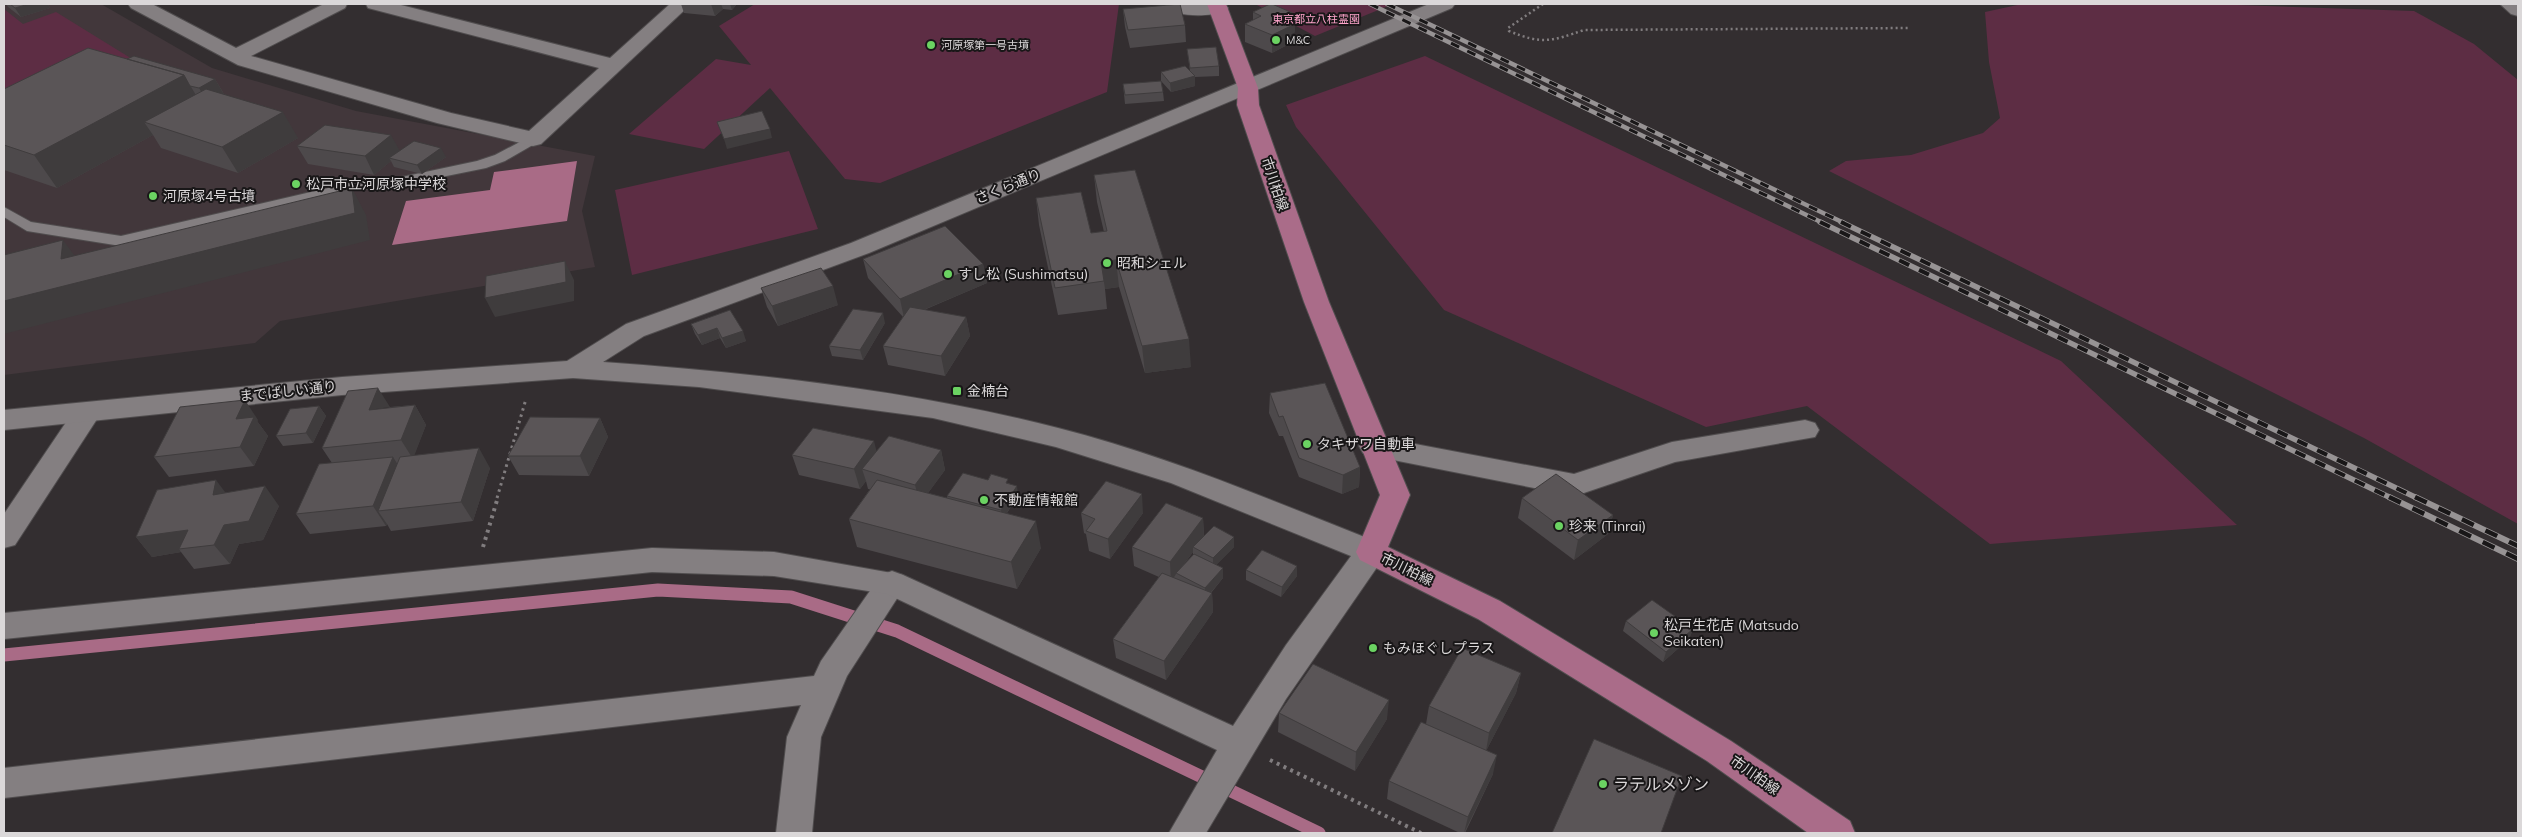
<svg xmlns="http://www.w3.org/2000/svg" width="2522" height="837" font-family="Mulish,'Noto Sans JP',sans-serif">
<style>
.built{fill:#42373b}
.green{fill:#5d2d44}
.water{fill:#a96b86}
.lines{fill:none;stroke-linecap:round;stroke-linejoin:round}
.stream{stroke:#a96b86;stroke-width:13}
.service-casing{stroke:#504d4e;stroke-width:2}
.minor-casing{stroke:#504d4e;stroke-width:2}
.tertiary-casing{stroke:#504d4e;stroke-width:2}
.primary-casing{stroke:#504d4e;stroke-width:2}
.path-far2{stroke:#817d7f;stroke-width:2.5;stroke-dasharray:2 3;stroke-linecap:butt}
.path-far1{stroke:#817d7f;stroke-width:3;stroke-dasharray:2.5 4;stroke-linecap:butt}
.path{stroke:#817d7f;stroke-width:4;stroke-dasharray:3 4.5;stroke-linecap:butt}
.service{fill:#847f81;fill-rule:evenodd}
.minor{fill:#847f81;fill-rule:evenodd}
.tertiary{fill:#847f81;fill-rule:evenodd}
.primary{fill:#aa6c89;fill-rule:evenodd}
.rail-far2-casing{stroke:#979394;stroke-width:4.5}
.rail-far1-casing{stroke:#979394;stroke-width:5.5}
.rail-casing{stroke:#979394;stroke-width:6}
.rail-far2{stroke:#191718;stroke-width:3;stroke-dasharray:9;stroke-linecap:butt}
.rail-far1{stroke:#191718;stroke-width:4;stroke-dasharray:11;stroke-linecap:butt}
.rail{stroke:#191718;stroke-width:4.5;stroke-dasharray:13;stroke-linecap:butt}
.wall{fill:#4d494b;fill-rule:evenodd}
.shaded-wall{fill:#3f3c3d}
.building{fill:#5a5557;stroke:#3f3c3d}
.poi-dot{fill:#6bd362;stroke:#191718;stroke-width:2}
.labels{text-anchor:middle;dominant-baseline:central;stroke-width:4;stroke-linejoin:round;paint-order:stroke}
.far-park-label{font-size:11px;fill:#fea4cb;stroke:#191718}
.far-poi-label{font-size:11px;fill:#dbd8d9;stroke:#191718;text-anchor:start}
.poi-label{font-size:14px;fill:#dbd8d9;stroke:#191718;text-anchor:start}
.street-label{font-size:14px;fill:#dbd8d9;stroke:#191718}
.near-poi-label{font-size:16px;fill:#dbd8d9;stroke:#191718;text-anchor:start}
</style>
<rect width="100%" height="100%" fill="#332e30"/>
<path class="built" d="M4,4H101L212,68L356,111L595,156L582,211L595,267L280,321L255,343L4,375Z"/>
<path class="green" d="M755,4H1119L1107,92L880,183L845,179L770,88L704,149L629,134L716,59L751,65L719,26Z
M1255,4H1393L1315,36Z
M2022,4H2209L2414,11L2474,44L2518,80V524L2364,438L1829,171L1846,161L1911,155L1983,133L2000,118L1989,62L1985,12Z
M4,9L23,24L56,12L137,62L4,127Z
M1425,56L2061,361L2237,525L1990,544L1807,406L1706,427L1444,310L1296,127L1286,105Z
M789,151L818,229L632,275L615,190Z"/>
<path class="water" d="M577,161L567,221L392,245L406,201L490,190L494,172Z"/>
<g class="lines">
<path class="stream" d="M4,655L658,590L791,597L897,631L1319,833"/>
<g class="service-casing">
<path id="service" d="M533,135L538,136L540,139L538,142L505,161L486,168L397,186L354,190L121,246L27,231L4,217V207L31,222L121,236L354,182L397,178L477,161L495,155Z"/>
</g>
<g class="minor-casing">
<path id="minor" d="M128,4H152L236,48L324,4H347L345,8L251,56L451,113L529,131L599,68L368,8L366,4H397L610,58L670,4H691L541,144L533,146L437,123L238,65L131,8Z
M1164,4H1224L1228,8L1225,12C1209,16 1175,19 1164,4Z
M2500,4H2518V16L2511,14Z
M87,404L97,406L101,413L15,545L4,548V514L77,406Z
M1805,420L1815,423L1819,430L1815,437L1675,462L1575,496L1373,456L1363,453L1359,446L1363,439L1373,436L1574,474L1672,442Z
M892,571L903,575L907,583L847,676L821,737L812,833H776L787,737L801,705L4,798V768L814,676L821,661L881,575Z"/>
</g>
<g class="tertiary-casing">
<path id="tertiary" d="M1429,4H1455L1452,8L869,253L644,336L603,362C756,373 910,390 1058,428C1169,456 1275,502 1382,544L1386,552L1382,560L1286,699L1206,833H1169L1217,750L887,594L774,576L652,572L4,639V613L652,548L774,552L903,575L1233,726L1286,645L1351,556L1171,483L1056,447L933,418L699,387L573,378L342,395L4,430V410L342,377L567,361L626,324L851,243Z"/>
</g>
<g class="primary-casing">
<path id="primary" d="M1207,4H1226L1258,88L1259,105L1329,302L1410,495L1388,547L1500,601L1731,741L1850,821L1855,833H1808L1707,761L1478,619L1360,560L1356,552L1380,495L1304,302L1237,105L1238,88Z"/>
</g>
<path class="path-far2" d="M1543,4L1508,28L1509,31C1542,45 1552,41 1584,30L1909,28"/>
<path class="path-far1" d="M497,498L526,399"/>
<path class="path" d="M483,547L498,497
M1270,760L1421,833"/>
<use href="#service" class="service"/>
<use href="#minor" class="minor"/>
<use href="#tertiary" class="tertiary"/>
<use href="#primary" class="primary"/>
<g class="rail-far2-casing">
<path id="rail-far2" d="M1370,4L1823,223
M1387,4L1844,223"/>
</g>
<g class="rail-far1-casing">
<path id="rail-far1" d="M1820,222L2391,498
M1841,222L2417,498"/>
</g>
<g class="rail-casing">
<path id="rail" d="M2389,497L2518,559
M2415,497L2518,546"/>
</g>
<use href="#rail-far2" class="rail-far2"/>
<use href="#rail-far1" class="rail-far1"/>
<use href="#rail" class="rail"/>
</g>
<path class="wall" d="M6,4H48L50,8L21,17L8,7Z
M681,4H737L732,10L723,9L715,16L684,13Z
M1123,9L1185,25L1186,42L1130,48L1125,27Z
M1253,12L1295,14V32L1291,34V43L1272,53L1245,42V24L1253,20Z
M1187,49L1219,66V76L1195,77V86L1171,92L1161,81V72L1190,71Z
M127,59L215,79L224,94L298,138L238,173L161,148L153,135L57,188L4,170V89Z
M1123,84L1163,92L1164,101L1125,104Z
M297,146L399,151L446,157L422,174L394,167L391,161L374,175L308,164Z
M1094,175L1191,367L1145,373L1119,287L1105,289L1107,309L1058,315L1039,225L1036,198L1091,233L1104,232L1097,202Z
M863,259L983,264L987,283L924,310L966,317L970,336L945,376L888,365L883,346L903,317L868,278Z
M761,288L838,305L778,326L767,307Z
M730,310L746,341L726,348L720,338L702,345L695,334L691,324Z
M885,323L863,360L832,356L829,346Z
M1270,393L1360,467L1359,487L1342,494L1299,477L1283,436H1279L1269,413Z
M415,405L426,425L414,455L490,468L473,521L391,531L387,524L386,526L310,534L296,514L332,463L322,448L390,407Z
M319,406L326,416L313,443L283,446L276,436Z
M600,418L608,437L589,476L519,475L508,456Z
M258,420L257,421L268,436L254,466L169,477L154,457Z
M941,450L945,470L928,493L947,498V496L988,480L1009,483L1018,496L1007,513L1041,548L1017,589L857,547L849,519L870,489H868L866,481L860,489L799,475L792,455L877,451Z
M226,493L279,506L263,540L239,544L230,564L194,569L181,552L152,557L136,537Z
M1522,498L1613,515L1608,534L1574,560L1518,518Z
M1081,513H1143L1110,559L1089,551L1086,534L1084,533Z
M1203,518L1204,536L1234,537V547L1216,565L1223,578L1211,593H1212L1213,612L1166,680L1116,658L1113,639L1159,577L1134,566L1132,547ZM1193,552V555L1182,567Z
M1297,566V576L1281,597L1246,580V570Z
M1626,621L1693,629L1689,639L1663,662L1623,631Z
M1521,673L1516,693L1486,751L1493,774L1465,833H1460L1387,799L1389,781L1426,724L1429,706Z
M1279,713L1387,719L1355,771L1278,732Z"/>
<path class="shaded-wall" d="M29,4H48L50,8L21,17L15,8Z
M711,4H721L723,9L715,16Z
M730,4H737L732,10Z
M1295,14V32L1291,34V43L1272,53V35L1280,21Z
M184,75L203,107L144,122L153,135L57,188L34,155Z
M1195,76V86L1171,92L1170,83Z
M215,79L226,98L210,106L199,88Z
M283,112L298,138L238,173L222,147Z
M770,129L772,138L727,149L724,139Z
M391,135L401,153L389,158L391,161L374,175L365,156Z
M441,148L446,157L422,174L417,165Z
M352,188L366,215L370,240L4,334V301L61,259L63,240L83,267Z
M1116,260L1119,287L1105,289L1101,262Z
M565,261L574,280V301L495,317L485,298Z
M983,264L987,283L904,318L900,299Z
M833,286L838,305L778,326L772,306Z
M883,313L885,323L863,360L860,350Z
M966,317L970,336L945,376L941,356Z
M717,328L720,338L702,345L698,335Z
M743,331L746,341L726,348L722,338Z
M1189,339L1191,367L1145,373L1142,346Z
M378,388L390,407L369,410Z
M245,400L258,420L257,421L268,436L254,466L240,447L236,419Z
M415,405L426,425L413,459L401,440Z
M319,406L326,416L313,443L306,433Z
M600,418L608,437L589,476L580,456Z
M874,441L879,461L862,469L866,481L860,489L854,469Z
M479,448L490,468L473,521L461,502Z
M941,450L945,470L920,504L915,485Z
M393,457L405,476L378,511L387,524L386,526L373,506Z
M1360,467L1359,487L1342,494L1343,475Z
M216,480L231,500L213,495Z
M265,486L279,506L263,540L239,544L230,564L214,545L224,525Z
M1017,486L1018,496L1002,520L1001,510Z
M1142,494L1143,513L1110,559L1108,539Z
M1613,515L1608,534L1574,560L1578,540Z
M1203,518L1204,538L1193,547V552L1177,573H1176V574L1171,582L1170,562Z
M1036,521L1041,548L1017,589L1011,562Z
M188,530L179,549L181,552L152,557L136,537Z
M1234,537V547L1213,568V558Z
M1297,566V576L1281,597L1282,587Z
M1223,568V578L1206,598L1205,588Z
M1212,593L1213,612L1166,680L1164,661Z
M1693,629L1689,639L1663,662L1666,652Z
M1521,673L1516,693L1486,751L1489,733Z
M1389,700L1387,719L1355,771L1356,752Z
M1497,755L1493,774L1464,833L1468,817Z"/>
<path class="building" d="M10,4H29L15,8Z
M1180,4L1185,25L1128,30L1123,9Z
M1270,4H1272L1295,14L1280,21L1291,26L1272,35L1245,24L1261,16L1253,12Z
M1216,47L1219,66L1190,68L1187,49Z
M88,48L184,75L34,155L4,145V89Z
M134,56L215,79L199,88L190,86L184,75L127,59Z
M1185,66L1195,76L1170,83L1161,72Z
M1161,81L1163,92L1125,95L1123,84Z
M206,89L283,112L222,147L144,122Z
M762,111L770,129L724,139L717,122Z
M325,125L391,135L365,156L297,146Z
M414,141L441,148L417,165L389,158Z
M1135,170L1189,339L1142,346L1116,260L1101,262L1104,281L1055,288L1036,198L1081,192L1091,233L1107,231L1094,175Z
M352,188L355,213L4,301V255L63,240L61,259Z
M945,226L983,264L900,299L863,259Z
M565,261L566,282L485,298L486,276Z
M821,268L833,286L772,306L761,288Z
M910,307L966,317L941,356L883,346Z
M853,309L883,313L860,350L829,346Z
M730,310L743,331L722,338L717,328L698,335L691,324Z
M1325,383L1360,467L1343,475L1299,458L1283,416L1279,417L1270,393Z
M378,388L369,410L415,405L401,440L322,448L348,391Z
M245,400L236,419L254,417L240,447L154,457L180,407Z
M319,406L306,433L276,436L290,409Z
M530,417L600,418L580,456H508Z
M813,428L874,441L854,469L792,455Z
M889,436L941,450L915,485L862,469Z
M479,448L461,502L378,511L400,457Z
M393,457L373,506L296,514L319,464Z
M963,473L988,480L991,474L1008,479L1006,483L1017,486L1001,510L947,496Z
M1556,474L1613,515L1578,540L1522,498Z
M216,480L213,495L265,486L249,521L224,525L214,545L179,549L188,530L136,537L157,490Z
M877,480L1036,521L1011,562L849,519Z
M1106,481L1142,494L1108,539L1086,531L1095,519L1081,513Z
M1166,503L1203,518L1170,562L1132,547Z
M1214,526L1234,537L1213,558L1193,547Z
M1262,550L1297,566L1282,587L1246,570Z
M1194,554L1223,568L1205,588L1176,573Z
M1162,573L1212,593L1164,661L1113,639Z
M1652,600L1693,629L1666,652L1626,621Z
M1462,648L1521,673L1489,733L1429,706Z
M1313,664L1389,700L1356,752L1279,713Z
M1421,722L1497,755L1468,817L1389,781Z
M1594,739L1682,776L1661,833H1552Z"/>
<g class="poi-dot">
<circle cx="1276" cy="40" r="5"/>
<circle cx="931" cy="45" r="5"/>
<circle cx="296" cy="184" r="5"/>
<circle cx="153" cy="196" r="5"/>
<circle cx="1107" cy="263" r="5"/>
<circle cx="948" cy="274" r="5"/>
<rect x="952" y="386" width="10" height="10" rx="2.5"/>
<circle cx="1307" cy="444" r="5"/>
<circle cx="984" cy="500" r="5"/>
<circle cx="1559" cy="526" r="5"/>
<circle cx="1654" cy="633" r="5"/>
<circle cx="1373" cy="648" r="5"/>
<circle cx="1603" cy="784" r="5"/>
</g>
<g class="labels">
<g class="far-park-label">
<text x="1316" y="19">東京都立八柱霊園</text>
</g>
<g class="far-poi-label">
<text x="1286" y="40">M&amp;C</text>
<text x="941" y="45">河原塚第一号古墳</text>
</g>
<g class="poi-label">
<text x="306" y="184">松戸市立河原塚中学校</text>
<text x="163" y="196">河原塚4号古墳</text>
<text x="1117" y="263">昭和シェル</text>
<text x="958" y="274">すし松 (Sushimatsu)</text>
<text x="967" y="391">金楠台</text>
<text x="1317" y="444">タキザワ自動車</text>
<text x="994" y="500">不動産情報館</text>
<text x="1569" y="526">珍来 (Tinrai)</text>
<text x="1664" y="625">松戸生花店 (Matsudo<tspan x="1664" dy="16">Seikaten)</tspan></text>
<text x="1383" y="648">もみほぐしプラス</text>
</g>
<g class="street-label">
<text transform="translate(1275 184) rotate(71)">市川柏線</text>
<text transform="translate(1008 186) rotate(-22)">さくら通り</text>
<text transform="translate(288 391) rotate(-6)">までばしい通り</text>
<text transform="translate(1407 569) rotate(26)">市川柏線</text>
<text transform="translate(1755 775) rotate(35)">市川柏線</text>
</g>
<g class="near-poi-label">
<text x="1613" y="784">ラテルメゾン</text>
</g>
</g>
<rect width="2522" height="837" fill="none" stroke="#dbd8d9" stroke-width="10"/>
</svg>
